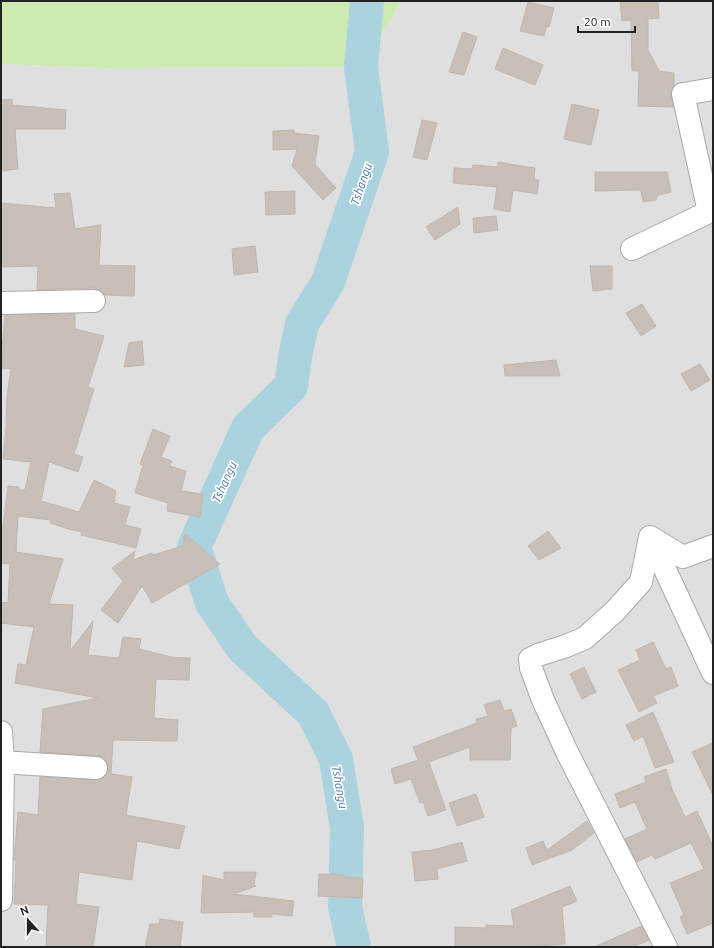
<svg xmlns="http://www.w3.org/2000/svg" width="714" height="948" font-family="Ubuntu,sans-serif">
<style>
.residential{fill:#e0dfdf}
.grass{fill:#cdebb0}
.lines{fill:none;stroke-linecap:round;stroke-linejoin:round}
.river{stroke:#aad3df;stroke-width:34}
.building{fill:#c7bfb8;stroke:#c4b6ab}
.minor-casing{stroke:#a9a9a9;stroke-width:24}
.minor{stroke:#fff;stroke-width:22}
.labels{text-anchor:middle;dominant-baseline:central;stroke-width:3.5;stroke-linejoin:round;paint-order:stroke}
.water-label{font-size:12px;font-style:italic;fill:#4a7aab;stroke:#fff}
</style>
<rect width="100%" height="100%" fill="#f2efe9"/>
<path class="residential" d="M400,1H713V947H1V64L101,68L361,67L397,9Z"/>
<path class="grass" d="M1,1H400L397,9L361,67L101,68L1,64Z"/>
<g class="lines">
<path class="river" d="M354,947L345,907L347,828L336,759L313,713L242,647L212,603L194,547L248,428L291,386L295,357L302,324L328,282L372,152L361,67L367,1"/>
</g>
<path class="building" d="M620,1H658L659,18L648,19V50L659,71L674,73V86L671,90V96L673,107L638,106L639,71H632L631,20L622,21Z
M528,2L554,8L549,27H546L544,36L520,31Z
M463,32L477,37L464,75L449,72Z
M503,48L543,65L535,85L495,69Z
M12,99V105L66,110L65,129H15L18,169L1,171V100Z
M572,104L599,110L591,145L564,139Z
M422,120L437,123L427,160L413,157Z
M294,130V133L319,136L315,164L336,188L323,200L292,166L297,149L273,150V131Z
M498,162L535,168L534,179L539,180L537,194L513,190L510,212L494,209L497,187L453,183L454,168L472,169L473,165L498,167Z
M595,172H667L671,192L658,195L656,200L643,202L641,190L595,191Z
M295,191V214L266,215L265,192Z
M70,193L75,229L101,225L99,265L135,266L134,296L105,295L100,290L94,288L37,290L38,266L1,267V203L56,208L54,194Z
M458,207L460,224L435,240L426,227Z
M496,216L498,230L474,233L473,218Z
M255,246L258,272L234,275L232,249Z
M590,266H612V289L593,291Z
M642,304L656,326L641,336L626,313Z
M75,314V329L104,336L88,387L94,389L74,454L83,457L78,472L49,462L41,501L79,512L94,480L116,491L114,503L130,507L125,525L141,529L136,548L81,535L82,532L69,529L50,523L51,520L18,516L16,552L63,559L49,604L73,605L70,651L93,621L88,655L119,658L123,637L141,639L139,649L171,657L190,658L189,680L156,679L154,718L178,720L177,741L113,740L111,774L132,777L126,815L185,826L179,849L137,841L132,880L79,872L76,904L99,907L93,947H46L48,905L14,904L16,860H14L18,812L38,815L40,777L96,780L102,779L106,775L108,768L107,762L103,757L97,756L40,752L43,709L98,698L15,683L18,664L26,665L34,627L1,623V602L8,603L10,564L1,563V527H3L8,486L19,487V490H25L31,462L3,459L6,427L7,395L11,369L2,368L3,350L2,349L5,315Z
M142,341L144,365L124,367L129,343Z
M556,360L560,376H505L504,365Z
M700,364L710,380L691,391L681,374Z
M153,429L170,436L161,457L172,461L170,466L186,471L181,491L203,494L200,517L167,511L168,503L135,493L143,465L140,464Z
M548,531L561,548L539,560L528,546Z
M185,534L220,564L152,603L142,586L118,623L101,610L123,581L112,568L135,551L133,560L152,553L153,555L183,546Z
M653,642L666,669L671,667L678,686L653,696L657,703L639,712L618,670L640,660L636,650Z
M584,667L596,692L582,699L570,674Z
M500,700L504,711L511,709L517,726L511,728L510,760H470V747L429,762L446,810L428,816L423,802L420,803L411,779L395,784L391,769L418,760L413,747L477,723L476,719L488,716L484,705Z
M653,712L674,762L655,768L643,736L634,741L626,725Z
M713,743V795L692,752Z
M666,769L672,789L685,817L697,811L713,846V923L687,934L680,917L684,915L670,883L704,869L691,843L655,859L652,855L637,862L625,839L647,829L635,802L620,808L615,794L646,782L644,777Z
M476,794L484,817L457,826L449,803Z
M587,821L594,833L572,850L532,865L526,848L543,841L547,850Z
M462,842L467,861L437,869L438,879L415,881L412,852L433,850Z
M224,872H256L254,885L256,886L234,894L294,901L292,916L272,914V917H254V912L201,913L203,875L224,880Z
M319,874L344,875V877L363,878L362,898L318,896Z
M570,886L577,901L562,907L565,944L525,947H455V927L486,928V925L514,926L511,910Z
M160,919L183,922L180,947H145L150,924H159Z
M642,926L649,940L632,947H594Z"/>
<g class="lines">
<g class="minor-casing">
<path id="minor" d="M709,212L683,94L713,89
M632,249L713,210
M1,303L94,301
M650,537L713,673
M1,732L3,762L1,900
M1,762L96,768
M666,947L627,870L567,752L543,700L531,668L530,659L538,655L566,646L585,638L615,611L641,582L650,537L683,557L713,546"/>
</g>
<use href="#minor" class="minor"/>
</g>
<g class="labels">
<g class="water-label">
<text transform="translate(361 184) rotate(-71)">Tshangu</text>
<text transform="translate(224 482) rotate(-66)">Tshangu</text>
<text transform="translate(340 787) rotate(80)">Tshangu</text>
</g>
</g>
<rect width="714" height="948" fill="none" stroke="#222222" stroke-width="4"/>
<g transform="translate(28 920) rotate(339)" stroke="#ffffff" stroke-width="3" paint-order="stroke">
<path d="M0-3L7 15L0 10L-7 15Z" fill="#222222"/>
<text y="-6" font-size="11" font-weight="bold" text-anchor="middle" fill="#222222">N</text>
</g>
<path d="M578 26v6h57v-6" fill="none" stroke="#222222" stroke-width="2"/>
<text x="584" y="26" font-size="12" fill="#222222" stroke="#ffffff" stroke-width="3" paint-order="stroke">20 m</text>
</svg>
